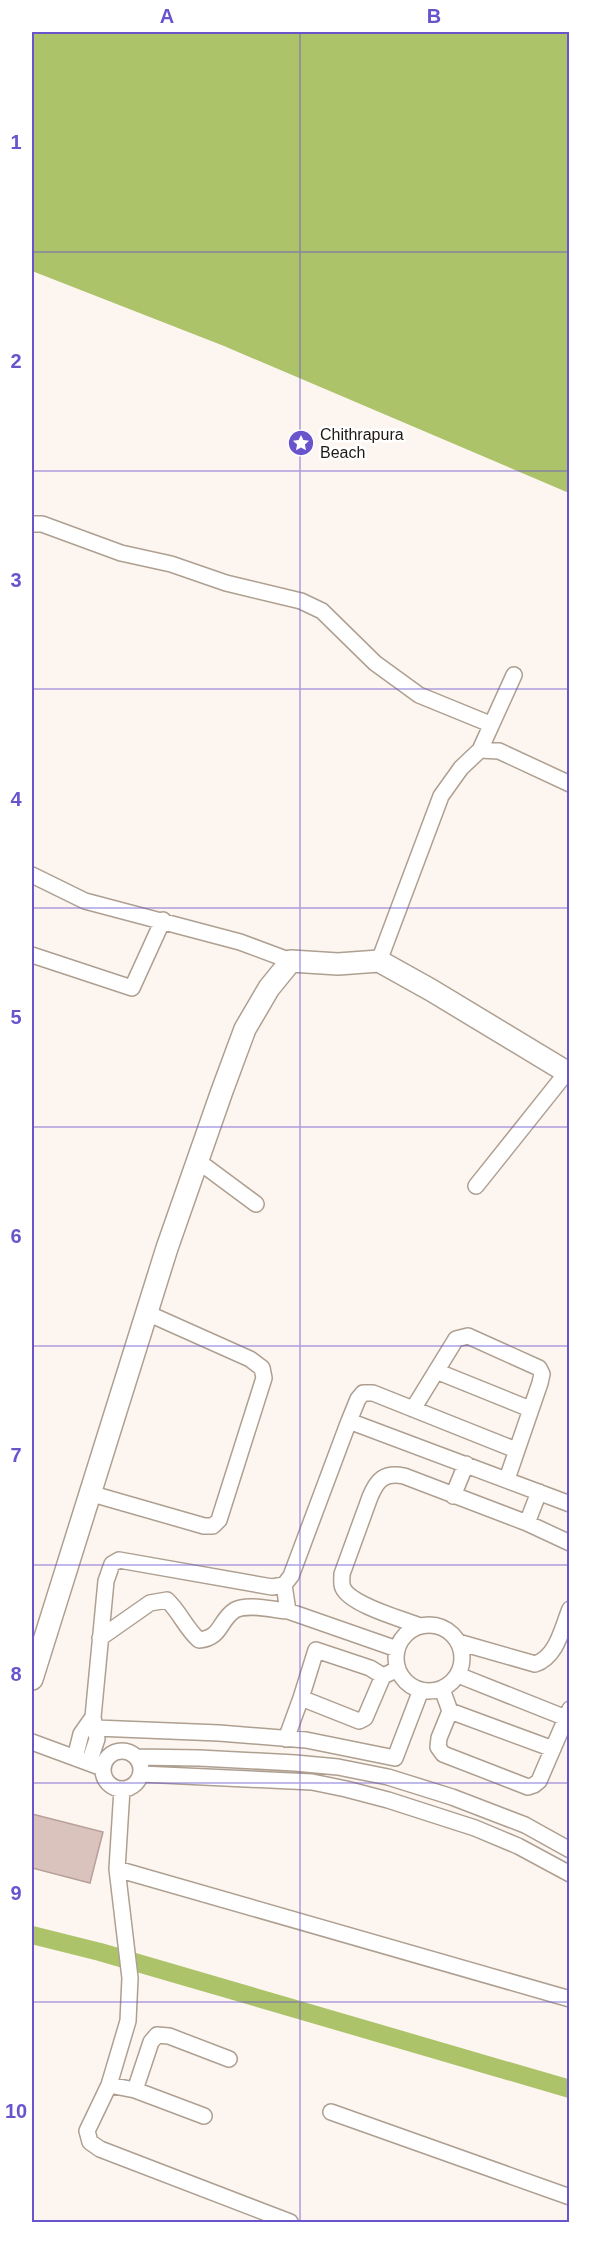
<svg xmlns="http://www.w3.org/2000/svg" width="601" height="2254" font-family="Arial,sans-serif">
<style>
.water{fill:#acc369}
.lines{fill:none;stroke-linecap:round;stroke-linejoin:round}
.canal{stroke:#acc369;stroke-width:18}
.building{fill:#dac3bc;stroke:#b6a099;stroke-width:1.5}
.street-casing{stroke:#ae9f90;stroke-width:18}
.secondary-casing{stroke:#ae9f90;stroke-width:24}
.street{stroke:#fff;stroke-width:15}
.secondary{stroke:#fff;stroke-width:21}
.grid{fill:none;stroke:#6a54ce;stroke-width:1.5;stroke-opacity:0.55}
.labels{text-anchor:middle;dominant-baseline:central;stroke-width:5;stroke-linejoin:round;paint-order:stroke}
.poi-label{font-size:16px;fill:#1f1914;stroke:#fff;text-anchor:start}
.neatline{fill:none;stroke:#6a54ce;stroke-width:2}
.grid-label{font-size:20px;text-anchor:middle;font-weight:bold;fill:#6a54ce}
</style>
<rect width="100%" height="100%" fill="#fdf6f0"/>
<path class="water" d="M32,32H569V493L224,346L32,271Z"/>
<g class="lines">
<path class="canal" d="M32,1935L100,1952L570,2089"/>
</g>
<path class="building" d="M32,1814L103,1832L90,1883L32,1868Z"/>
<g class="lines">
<g class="street-casing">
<path id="street" d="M32,524H42L121,553L171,564L226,583L301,601L322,611L375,663L419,695L490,724
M480,750L499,751L570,784
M32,875L85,901L240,942L291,961
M32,955L132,988L163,920
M379,961L441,796L461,768L480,750L514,675
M198,1161L256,1204
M476,1186L567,1072
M436,1371L530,1409
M413,1409L456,1339L468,1336L539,1368L542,1374L540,1383L507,1479
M349,1421L358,1399L363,1393H373L516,1450
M89,1493L204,1526H213L219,1520L264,1378L262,1368L250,1359L147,1313
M453,1496L466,1464
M527,1523L539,1492
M284,1585L288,1611L397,1649
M396 1658a33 33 0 1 1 66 0a33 33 0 1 1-66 0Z
M420,1626C402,1619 351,1605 343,1588C341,1584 342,1579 342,1574L370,1497C377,1480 384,1472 404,1476L527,1523L570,1543
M100,1638L150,1603L167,1600C180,1612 186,1629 199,1640C222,1638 219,1620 235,1610C248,1603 273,1610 288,1611
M458,1642L535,1664C557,1657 562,1628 570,1609
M458,1675L566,1718
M383,1676L370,1668L316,1650L301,1698L359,1721L365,1718L383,1676L398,1669
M442,1689L450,1711L439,1738L438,1747L443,1754L528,1787L534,1785L539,1781L570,1709
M450,1711L553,1749
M96,1728L219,1733L306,1740L395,1758L421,1690
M286,1739L301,1698
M32,1742L97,1766
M103 1770a19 19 0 1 1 38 0a19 19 0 1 1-38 0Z
M136,1757L199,1758L295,1763L338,1767L388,1777L452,1797L525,1825L570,1850
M75,1758L81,1734L93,1717
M89,1763L97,1739L93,1717L106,1581L112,1564L119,1560L272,1587L284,1585L291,1576L349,1421L570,1504
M141,1774L312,1782L346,1789L388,1800L475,1828L518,1846L570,1874
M122,1789L117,1869L130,1978L128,2021L109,2085L87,2131L90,2142L100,2149L290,2222
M117,1869L570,1999
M109,2085L135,2090L204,2116
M135,2090L151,2042L157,2035L169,2036L229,2059
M331,2112L570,2197"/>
</g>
<g class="secondary-casing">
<path id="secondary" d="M32,1679L167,1248L222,1091L245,1029L269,988L291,961L338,964L379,961L431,990L570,1074"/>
</g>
<use href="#street" class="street"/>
<use href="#secondary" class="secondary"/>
</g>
<path class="grid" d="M300,32V2222M32,252H570M32,471H570M32,689H570M32,908H570M32,1127H570M32,1346H570M32,1565H570M32,1783H570M32,2002H570"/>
<defs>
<g id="sight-disc" transform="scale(1.35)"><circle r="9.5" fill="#6a54ce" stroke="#fff"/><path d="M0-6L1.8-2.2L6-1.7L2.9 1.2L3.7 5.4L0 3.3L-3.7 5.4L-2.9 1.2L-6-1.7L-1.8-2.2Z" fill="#fff"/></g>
</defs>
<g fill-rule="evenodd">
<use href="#sight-disc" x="301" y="443"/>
</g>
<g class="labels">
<g class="poi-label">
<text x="320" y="434">Chithrapura<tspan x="320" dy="18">Beach</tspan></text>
</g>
</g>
<rect width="601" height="2254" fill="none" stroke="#ffffff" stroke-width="66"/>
<rect x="33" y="33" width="535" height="2188" class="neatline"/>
<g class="grid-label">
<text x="167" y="23">A</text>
<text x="434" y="23">B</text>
<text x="16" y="149">1</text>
<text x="16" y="368">2</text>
<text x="16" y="587">3</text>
<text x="16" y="806">4</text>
<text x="16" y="1024">5</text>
<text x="16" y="1243">6</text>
<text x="16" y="1462">7</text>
<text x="16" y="1681">8</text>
<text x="16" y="1900">9</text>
<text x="16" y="2118">10</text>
</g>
</svg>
